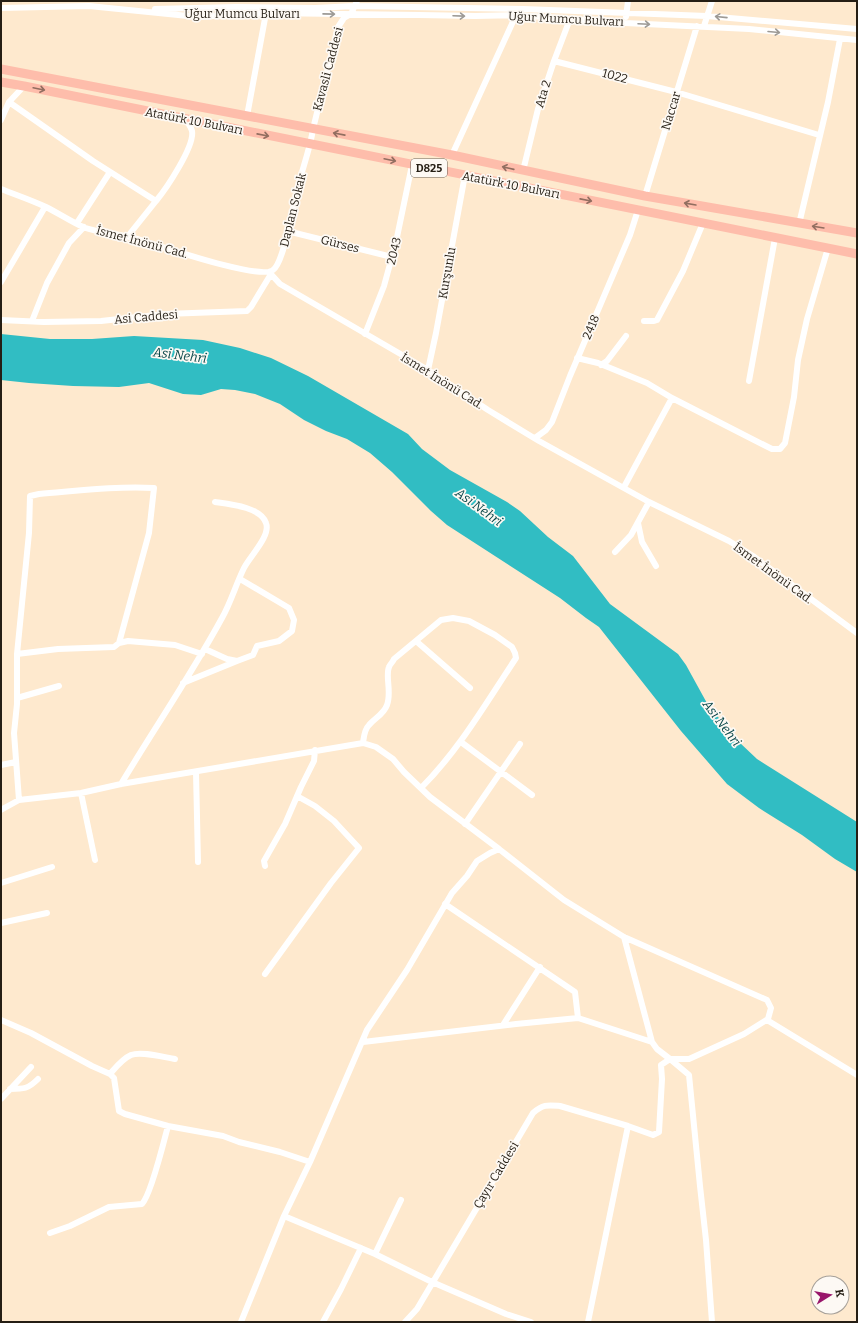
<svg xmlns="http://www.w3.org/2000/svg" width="858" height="1323" font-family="Bitter,serif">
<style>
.water{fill:#31bdc3}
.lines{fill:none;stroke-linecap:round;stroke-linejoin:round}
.minor{stroke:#fff;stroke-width:6}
.highway{stroke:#febdab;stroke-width:9}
.oneway{stroke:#9d9a95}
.oneway2{stroke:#926e60}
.labels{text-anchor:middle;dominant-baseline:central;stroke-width:3.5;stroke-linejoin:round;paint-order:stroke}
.shield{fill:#fdf9f4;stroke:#666057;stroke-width:1}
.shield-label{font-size:11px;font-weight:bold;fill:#251e14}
.street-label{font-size:12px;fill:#251e14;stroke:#fdf9f4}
.water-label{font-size:13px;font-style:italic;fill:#084648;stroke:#fdf9f4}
</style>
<rect width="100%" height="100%" fill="#fee9ce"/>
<path class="water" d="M1,334L50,339H92L134,336L203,340L240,348L271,358L308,376L408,434L422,449L450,470L507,502L520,511L548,537L573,556L610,604L678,654L686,665L708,705L739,742L757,759L857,822V872L835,859L802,835L759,808L727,784L681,731L599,627L586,618L560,598L447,525L431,511L392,472L370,453L347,439L326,431L304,420L280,404L255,394L235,390L221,389L201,395L183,394L149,383L119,387L73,386L29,383L1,380Z"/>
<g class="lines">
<path class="minor" d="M1,8L89,6L198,17L266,13L419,15L475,16L516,15L625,23L749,29L857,40
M155,9L236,7L315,8L355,6L523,9L707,16L857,29
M626,17L628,1
M704,26L712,1
M554,61L676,92L819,135
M9,102L93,161L156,201C166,189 195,146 192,131C191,127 188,123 186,120
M247,116L266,13
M1,120L9,102L24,86
M452,155L516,15
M523,171L538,109L554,61L570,19
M1,189C16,195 31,200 46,207C58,213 70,221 83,227C98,233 115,233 130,237C152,243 259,281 273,270C284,263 293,205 297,190C302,169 310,150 313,129L338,27L344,18L351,14L357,1
M645,196L697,26
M77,223L110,172
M799,224L828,102L840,39
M287,231L392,257
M128,236L156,201
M269,272L280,284L428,370L488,410L539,441L649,502L729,541L753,556L857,633
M1,282L45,207
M1,320L44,322L101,321L165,314L247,311L251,307L271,274
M32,321L47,283L69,243L84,227
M644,321H654L657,320L683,271L703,223
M365,334L384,286L396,242L412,165
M577,358L598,363L647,383L672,398L764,445L772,449H780L785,443L794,397L798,360L807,319L828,248
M601,365L607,361L626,336
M428,370L436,333L465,175
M749,381L775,238
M535,438L546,430L552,422L570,376L630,235L638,210
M624,487L672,398
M638,523L642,542L656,566
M615,552L631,535L649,502
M416,641L470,688
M205,649L227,659L237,661L253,655L257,646L279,641L292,631L294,620L289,608L240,579
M17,654L58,649L114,647L119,643L128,641L175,645L202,654
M183,683L237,661
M17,698L59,686
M461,742L532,795
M363,743C364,737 364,730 369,725C375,718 384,714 387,705C392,692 385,676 389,667C390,664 393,662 394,659L441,620L453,618L469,621L495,635L512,647L515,653L516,658C486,703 459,750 421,788
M1,765L16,762
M196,772L198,862
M121,784C154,729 191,675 222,618C231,602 236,584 244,568C250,556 271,536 266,523C261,507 229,504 215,502
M81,793L95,860
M19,800L14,733L17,704V654L29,533L30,496L39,494C77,491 115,486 154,488L149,533L119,643
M1,810L19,800L81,793L121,784L363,743L376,747L393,759L404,772L430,797L499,849L490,853L477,861L467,876L452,893L407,970L367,1030L310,1162L284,1216L241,1322
M465,824L520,744
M499,849L564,900L624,937L767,1000L771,1008L768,1019L744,1034L689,1059H670L657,1049L652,1042L624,937
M265,866L264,861L285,824L301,787L314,761L315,750
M1,883L52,867
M445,904L575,992L578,1018
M1,923L47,913
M265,974L331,883L359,848L334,821L315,806L297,796
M1,1020L31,1033L92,1066L110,1074L114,1078L119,1111L125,1114L168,1126L223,1136L239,1142L280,1152L310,1162
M767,1020L857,1075
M503,1025L540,967
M363,1042L516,1024L578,1018L652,1042
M110,1074C116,1067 122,1059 131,1055C141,1051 163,1057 175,1059
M10,1089C24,1089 28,1089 38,1079
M1,1099L31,1067
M284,1216L375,1254L432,1282L506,1314L531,1322
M50,1233L70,1226L109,1207L142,1204C151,1195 164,1141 168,1126
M375,1254L401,1200
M323,1322L341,1289L361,1248
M405,1322L417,1309L533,1113C543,1104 548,1105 560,1106L628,1126L653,1135L659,1132L662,1079L661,1065L670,1059L689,1075L700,1186L706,1240L712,1322
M588,1322L628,1126"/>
<path class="highway" d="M1,69L452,155L645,196L857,233
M1,82L24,86L857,254"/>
</g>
<defs><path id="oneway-shaft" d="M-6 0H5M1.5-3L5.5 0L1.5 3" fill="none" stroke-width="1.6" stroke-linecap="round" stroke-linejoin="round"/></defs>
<g class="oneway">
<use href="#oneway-shaft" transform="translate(329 14) rotate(1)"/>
<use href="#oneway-shaft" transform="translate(459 16) rotate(2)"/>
<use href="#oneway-shaft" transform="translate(721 17) rotate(-174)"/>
<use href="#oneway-shaft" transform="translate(644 24) rotate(3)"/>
<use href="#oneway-shaft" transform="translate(774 32) rotate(5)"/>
</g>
<g class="oneway2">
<use href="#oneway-shaft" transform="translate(39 89) rotate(12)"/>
<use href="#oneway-shaft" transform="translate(339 134) rotate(-169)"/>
<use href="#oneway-shaft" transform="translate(263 135) rotate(11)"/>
<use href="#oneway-shaft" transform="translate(390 160) rotate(12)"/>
<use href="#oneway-shaft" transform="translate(508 168) rotate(-167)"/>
<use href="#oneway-shaft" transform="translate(586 200) rotate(11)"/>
<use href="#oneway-shaft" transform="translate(690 204) rotate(-170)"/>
<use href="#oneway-shaft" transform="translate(818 227) rotate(-171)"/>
</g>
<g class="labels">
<rect class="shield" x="411" y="159" width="36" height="18" rx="3"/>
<g class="shield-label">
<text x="429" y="168">D825</text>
</g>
<g class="street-label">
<text x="242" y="14">Uğur Mumcu Bulvarı</text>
<text transform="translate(566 19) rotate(3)">Uğur Mumcu Bulvarı</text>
<text transform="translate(328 69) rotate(-75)">Kavasli Caddesi</text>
<text transform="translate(615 76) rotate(15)">1022</text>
<text transform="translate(543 94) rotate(-73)">Ata 2</text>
<text transform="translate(671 111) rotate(-73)">Naccar</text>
<text transform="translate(194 121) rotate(11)">Atatürk 10 Bulvarı</text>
<text transform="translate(511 185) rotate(11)">Atatürk 10 Bulvarı</text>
<text transform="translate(293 210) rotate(-76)">Daplan Sokak</text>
<text transform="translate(142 242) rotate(15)">İsmet İnönü Cad.</text>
<text transform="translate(340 244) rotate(14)">Gürses</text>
<text transform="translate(394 251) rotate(-76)">2043</text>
<text transform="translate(447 273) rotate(-80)">Kurşunlu</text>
<text transform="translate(146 317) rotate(-5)">Asi Caddesi</text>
<text transform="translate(591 327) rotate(-67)">2418</text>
<text transform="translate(442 381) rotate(32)">İsmet İnönü Cad.</text>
<text transform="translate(773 573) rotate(36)">İsmet İnönü Cad.</text>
<text transform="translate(496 1175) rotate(-59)">Çayır Caddesi</text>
</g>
<g class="water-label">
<text transform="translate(180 355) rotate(7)">Asi Nehri</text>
<text transform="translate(479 507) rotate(36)">Asi Nehri</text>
<text transform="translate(722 723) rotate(53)">Asi Nehri</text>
</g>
</g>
<rect width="858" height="1323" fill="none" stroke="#251e14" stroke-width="4"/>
<g transform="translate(830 1295) rotate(79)"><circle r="19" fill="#fdf9f4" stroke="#a7a19a"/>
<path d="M0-3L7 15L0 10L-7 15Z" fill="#99166b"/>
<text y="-6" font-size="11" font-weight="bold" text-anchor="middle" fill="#251e14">K</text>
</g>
</svg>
